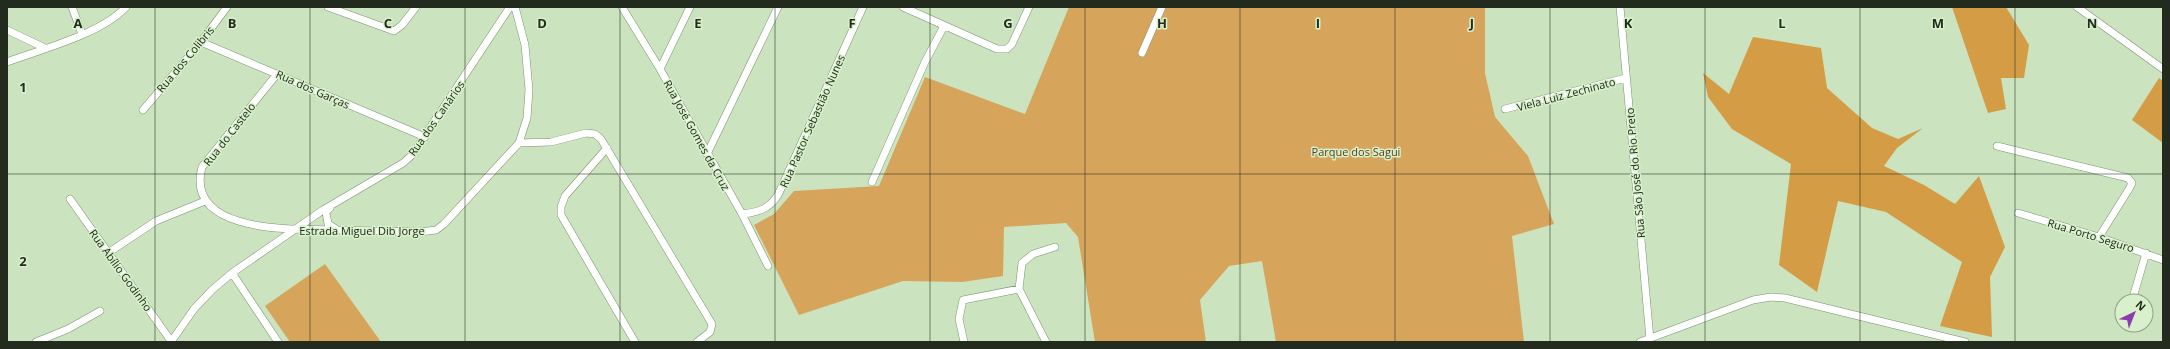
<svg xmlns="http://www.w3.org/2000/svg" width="2170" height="349" font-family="'Open Sans',sans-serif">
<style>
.green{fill:#d7a45c}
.forest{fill:#d59c46}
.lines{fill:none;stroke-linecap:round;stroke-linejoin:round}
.street-casing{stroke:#7c9270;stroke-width:8}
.street{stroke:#fff;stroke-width:7}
.grid{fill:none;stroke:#222b1d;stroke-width:1;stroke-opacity:0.55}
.labels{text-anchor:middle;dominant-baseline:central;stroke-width:3;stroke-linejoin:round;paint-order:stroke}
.street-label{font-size:11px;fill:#222b1d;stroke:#d8f0cb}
.park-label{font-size:11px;fill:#553d1a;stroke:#d8f0cb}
.grid-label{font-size:13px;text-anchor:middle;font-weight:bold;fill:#222b1d;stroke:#d8f0cb;stroke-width:3;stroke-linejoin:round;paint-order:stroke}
</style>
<rect width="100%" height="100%" fill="#cbe3be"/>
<path class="green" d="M1069,7H1485V73L1495,117L1528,156L1554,224L1512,236L1524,342H1276L1262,261L1229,266L1200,300L1206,342H1095L1078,237L1066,223L1004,227L1003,276L962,282L903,281L799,315L754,225L774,214L794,191L879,186L925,77L1025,114Z
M325,264L381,342H290L265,306Z"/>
<path class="forest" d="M1952,7H2006L2029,45L2024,78H2001L2006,109L1988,113Z
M1753,37L1821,48L1827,88L1872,128L1898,139L1923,128L1897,148L1884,166L1924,185L1955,204L1979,176L2005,247L1990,277L1992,337L1940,326L1962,262L1886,212L1838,201L1817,292L1779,265L1791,164L1732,129L1708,97L1703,73L1729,94Z
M2159,78L2163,81V143L2132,120Z"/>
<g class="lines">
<g class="street-casing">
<path id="street" d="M72,7L82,34
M328,7L394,31L402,25L416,7
M622,7L660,69L742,214L768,266
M903,7L997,49H1007L1012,44L1029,7
M1620,7L1650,339
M2077,7L2163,69
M7,30L45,48
M201,42L425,137
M1142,53L1162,7
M7,62C42,49 101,34 126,7
M660,69L690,7
M277,74L202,167C184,235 298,229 337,230C365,231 392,231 420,232L436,230L444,224L519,143L527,118L529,90L525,45L515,7
M1505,109L1626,78
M143,110L201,42L227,7
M519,143L551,142L586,133L595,134L601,139L712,324L710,332L697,342
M1997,146L2128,178L2132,183L2129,189L2099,237
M607,148L565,196L561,207V215L635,342
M707,154L778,7
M872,182L925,62L944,26
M70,199L171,341
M330,208L326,212L328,224L336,229
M2018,213L2099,237L2163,260
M742,214C759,212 769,209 778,195L863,7
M108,253L156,221L205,201
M232,273L278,342
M1019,289L1022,263L1033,254L1055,247
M1019,289L1046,342
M2132,301L2146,253
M36,342L68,329L100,311
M171,342L194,309L212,290L232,273L323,210L403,163L412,155L510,7
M964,342L959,319L963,300L1019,289
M1640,342L1753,300L1771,297L1785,298L1965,342"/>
</g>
<use href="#street" class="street"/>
</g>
<path class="grid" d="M155,7V342M310,7V342M465,7V342M620,7V342M775,7V342M930,7V342M1085,7V342M1240,7V342M1395,7V342M1550,7V342M1705,7V342M1860,7V342M2015,7V342M7,174H2163"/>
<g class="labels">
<g class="street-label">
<text transform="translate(185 59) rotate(-50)">Rua dos Colibris</text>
<text transform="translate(313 89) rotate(24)">Rua dos Garças</text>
<text transform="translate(1566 94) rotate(-15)">Viela Luiz Zechinato</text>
<text transform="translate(436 118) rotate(-55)">Rua dos Canários</text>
<text transform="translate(812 121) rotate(-66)">Rua Pastor Sebastião Nunes</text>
<text transform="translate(229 134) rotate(-52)">Rua do Castelo</text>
<text transform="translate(697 135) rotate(61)">Rua José Gomes da Cruz</text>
<text transform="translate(1635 173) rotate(-95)">Rua São José do Rio Preto</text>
<text x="362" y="230">Estrada Miguel Dib Jorge</text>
<text transform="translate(2091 235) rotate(17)">Rua Porto Seguro</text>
<text transform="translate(121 270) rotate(54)">Rua Abílio Godinho</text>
</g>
<g class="park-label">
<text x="1356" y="151">Parque dos Sagui</text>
</g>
</g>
<g class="grid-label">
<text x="78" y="28">A</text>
<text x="232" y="28">B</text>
<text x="388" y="28">C</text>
<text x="542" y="28">D</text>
<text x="698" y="28">E</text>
<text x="852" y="28">F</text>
<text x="1008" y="28">G</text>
<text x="1162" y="28">H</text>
<text x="1318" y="28">I</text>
<text x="1472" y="28">J</text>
<text x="1628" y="28">K</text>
<text x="1782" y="28">L</text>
<text x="1938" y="28">M</text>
<text x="2092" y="28">N</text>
<text x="23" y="92">1</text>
<text x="23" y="266">2</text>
</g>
<rect width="2170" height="349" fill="none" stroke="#222b1d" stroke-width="16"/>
<g transform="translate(2134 313) rotate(43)"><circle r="19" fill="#d8f0cb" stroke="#8fa185"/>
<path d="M0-3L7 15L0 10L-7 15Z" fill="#8c3cac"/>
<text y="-6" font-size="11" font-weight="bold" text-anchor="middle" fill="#222b1d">N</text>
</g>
</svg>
